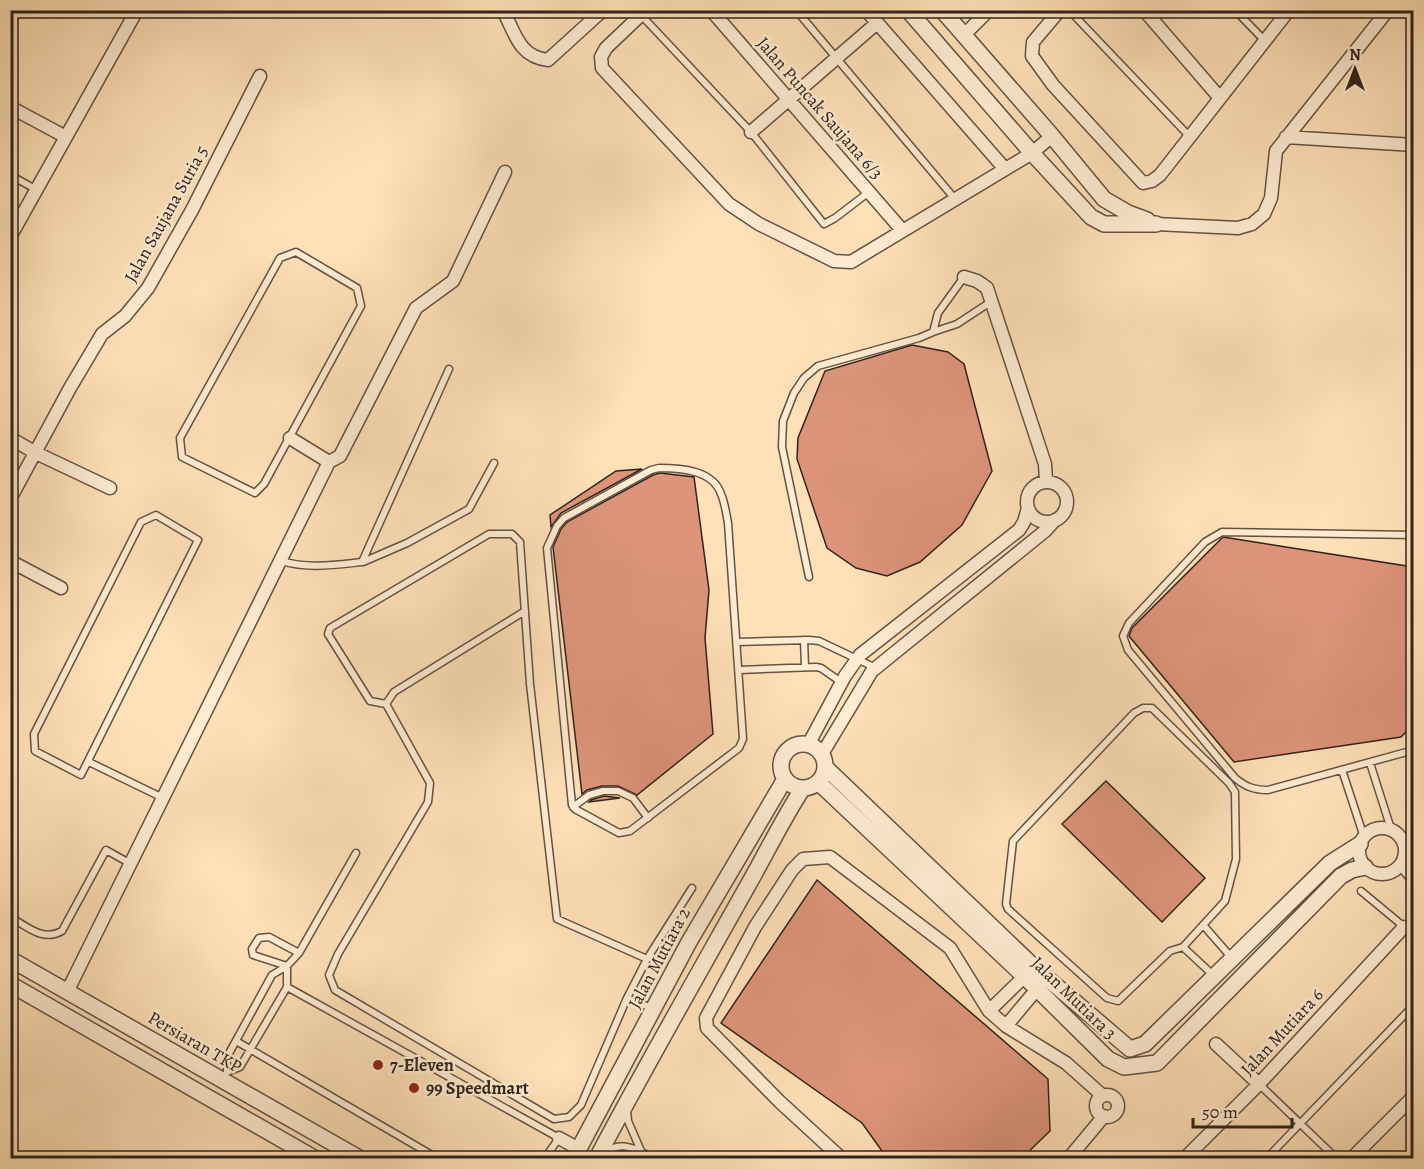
<svg xmlns="http://www.w3.org/2000/svg" width="1424" height="1169" font-family="Alegreya,serif">
<style>
.building{fill:#dd947b;stroke:#30231b;stroke-width:1.5}
.lines{fill:none;stroke-linecap:round;stroke-linejoin:round}
.service-casing{stroke:#645242;stroke-width:9}
.minor-casing{stroke:#645242;stroke-width:15}
.tertiary-casing{stroke:#645242;stroke-width:18}
.service{stroke:#ffecd2;stroke-width:6}
.minor{stroke:#ffecd2;stroke-width:12}
.tertiary{stroke:#ffecd2;stroke-width:15}
.poi-dot{fill:#8f2418;stroke:#ffecd2;stroke-width:2}
.labels{text-anchor:middle;dominant-baseline:central;stroke-width:5;stroke-linejoin:round;paint-order:stroke}
.street-label{font-size:18px;fill:#30231b;stroke:#ffecd2}
.poi-label{font-size:18px;font-weight:bold;fill:#30231b;stroke:#ffecd2;text-anchor:start}
</style>
<rect width="100%" height="100%" fill="#ffe1b9"/>
<filter id="stains"><feTurbulence type="fractalNoise" baseFrequency=".00333" numOctaves="4"/><feColorMatrix values="0 0 0 0 .2 0 0 0 0 .09 0 0 0 0 .02 0 0 0 .5 -.17"/></filter>
<radialGradient id="worn" r=".72"><stop offset=".6" stop-color="#630" stop-opacity="0"/><stop offset="1" stop-color="#630" stop-opacity=".3"/></radialGradient>
<path class="building" d="M912,345L948,352L964,364L992,471L962,525L920,562L887,576L856,568L827,548L797,459L798,438L825,371Z
M642,469L561,513L551,527L550,515L616,471Z
M660,473L694,477L709,590L705,638L713,734L637,795L618,786H602L587,790L582,794L553,547L561,529L567,522L653,475Z
M1223,537L1413,567V725L1401,737L1234,762L1129,636L1132,628Z
M1106,781L1205,878L1162,922L1062,824Z
M604,796L620,798L589,802L591,800Z
M817,880L1048,1079L1050,1131L1022,1158H887L862,1123L721,1023Z"/>
<g class="lines">
<g class="service-casing">
<path id="service" d="M796,10L955,199
M1069,10L1190,137
M1235,10L1265,41
M641,15L751,132L824,224L835,218L869,192
M10,175L37,190
M296,252L357,288L361,306L264,484L255,493L182,457L180,438L280,258Z
M964,277L938,313L933,332L957,324L992,301
M659,468C681,468 713,470 721,494C725,503 726,513 728,523L743,739L739,748L630,831L619,833L575,809L572,805L547,548L557,526L564,518L651,470Z
M156,515L198,540L81,775L35,751L34,734L141,522Z
M1414,535L1222,532L1205,542L1129,623L1123,636L1128,650L1235,778C1246,787 1254,790 1268,790L1414,750
M281,561C309,569 334,565 362,562L449,369
M363,562L407,543L469,509L494,463
M809,577L782,447L783,421L794,393L804,378L818,366L919,338L933,332
M804,640L805,667
M737,642L809,640L819,641L876,668
M739,670L816,667L821,668L841,682
M386,704L394,692L525,611
M89,762L163,798
M1370,763L1391,829
M1342,770L1364,837
M573,807L589,795L603,791H618L633,798L648,818
M1400,867L1414,883
M1361,891L1414,935
M10,917C28,927 43,942 62,931L106,850L131,864
M1204,926L1231,957
M1183,947L1225,901L1236,859L1235,792L1229,783L1152,708H1143L1134,713L1013,841L1006,904L1008,909L1107,998L1118,1001L1170,951L1183,947L1213,975
M647,959L692,888
M287,966V987L240,1067L227,1072V1057L272,975L287,966L299,953L356,853
M287,966L253,955L252,949L259,938L269,937L299,953
M287,987L559,1138L545,1158
M627,998L647,959L557,919L530,684L520,542L512,534H489L330,628L328,634L370,701L386,704L430,783L428,802L338,954L329,975L335,990L554,1119L569,1117L581,1105L627,998L654,1009
M236,1041L437,1158
M1259,1084L1336,1158
M605,1153C618,1143 627,1146 641,1151L628,1121L627,1110
M635,1158L641,1151L650,1158
M1267,1158L1414,1005"/>
</g>
<g class="minor-casing">
<path id="minor" d="M503,10C515,33 519,57 548,60L603,10
M646,10L606,48L601,57L602,68L729,204L759,224L834,261L851,262L1032,153L1052,136
M711,10L902,230
M866,10L1005,169
M1060,10L1033,42L1032,56L1053,85L1143,183L1152,181L1160,175L1289,10
M1144,10L1220,98
M964,35L989,10
M10,107L66,137
M751,132L877,23
M1286,137L1414,145
M1156,224L1238,228L1252,224L1264,214L1271,198L1276,151L1388,10
M10,237L137,10
M964,277L977,281L987,288L1045,464L1046,481
M10,438L36,453L110,488
M290,438L329,462
M1027 502a20 20 0 1 1 40 0a20 20 0 1 1-40 0Z
M10,499L70,388L102,334L125,316L148,288L192,210L260,76
M10,561L61,588
M808,745L845,676L860,655L1019,530L1024,522L1028,508
M822,754L872,671L1045,531L1055,520
M1359 851a23 23 0 1 1 46 0a23 23 0 1 1-46 0Z
M67,992L329,462L340,456L416,308L453,281L505,172
M989,1011L1031,970
M1006,1026L1042,983
M1216,1044L1259,1084
M1096 1106a11 11 0 1 1 22 0a11 11 0 1 1-22 0Z
M559,1138L579,1149
M841,1158L780,1102L707,1028L706,1018L755,927L792,870L803,859L830,857L950,948L989,1011L1006,1026L1066,1063L1103,1096
M1069,1158L1104,1116
M1185,1158L1259,1084L1404,927
M1352,1158L1414,1096"/>
</g>
<g class="tertiary-casing">
<path id="tertiary" d="M908,10L1032,153L1091,217L1104,224H1156
M942,10L1052,136L1104,199L1128,213L1147,220
M781 766a22 22 0 1 1 44 0a22 22 0 1 1-44 0Z
M825,767L1034,967L1130,1049L1145,1044L1330,863L1360,844
M818,782L1024,976L1108,1059L1124,1067L1157,1063L1341,876L1352,870L1365,867
M10,959L359,1158
M10,984L314,1158
M574,1158L689,942L785,779
M597,1158C645,1067 696,978 747,887C766,854 782,820 803,788"/>
</g>
<use href="#service" class="service"/>
<use href="#minor" class="minor"/>
<use href="#tertiary" class="tertiary"/>
</g>
<g class="poi-dot">
<circle cx="378" cy="1065" r="6"/>
<circle cx="414" cy="1088" r="6"/>
</g>
<g class="labels">
<g class="street-label">
<text transform="translate(820 108) rotate(49)">Jalan Puncak Saujana 6/3</text>
<text transform="translate(166 214) rotate(-61)">Jalan Saujana Suria 5</text>
<text transform="translate(659 958) rotate(-62)">Jalan Mutiara 2</text>
<text transform="translate(1074 998) rotate(44)">Jalan Mutiara 3</text>
<text transform="translate(1282 1032) rotate(-47)">Jalan Mutiara 6</text>
<text transform="translate(195 1042) rotate(30)">Persiaran TKP</text>
</g>
<g class="poi-label">
<text x="390" y="1065">7-Eleven</text>
<text x="426" y="1088">99 Speedmart</text>
</g>
</g>
<rect width="1424" height="1169" fill="none" stroke="#ffe1b9" stroke-width="36"/>
<rect x="12" y="12" width="1400" height="1145" fill="none" stroke="#30231b" stroke-width="3"/>
<rect x="18" y="18" width="1388" height="1133" fill="none" stroke="#30231b" stroke-width="1.5"/>
<g transform="translate(1355 69)" stroke="#ffecd2" stroke-width="4.5" paint-order="stroke">
<path d="M0-4.5L10 22L0 15L-10 22Z" fill="#30231b"/>
<text y="-9" font-size="16" font-weight="bold" text-anchor="middle" fill="#30231b">N</text>
</g>
<path d="M1193 1118v9h99v-9" fill="none" stroke="#30231b" stroke-width="3"/>
<text x="1202" y="1118" font-size="18" fill="#30231b" stroke="#ffecd2" stroke-width="4.5" paint-order="stroke">50 m</text>
<rect width="100%" height="100%" filter="url(#stains)"/>
<rect width="100%" height="100%" fill="url(#worn)"/>
</svg>
